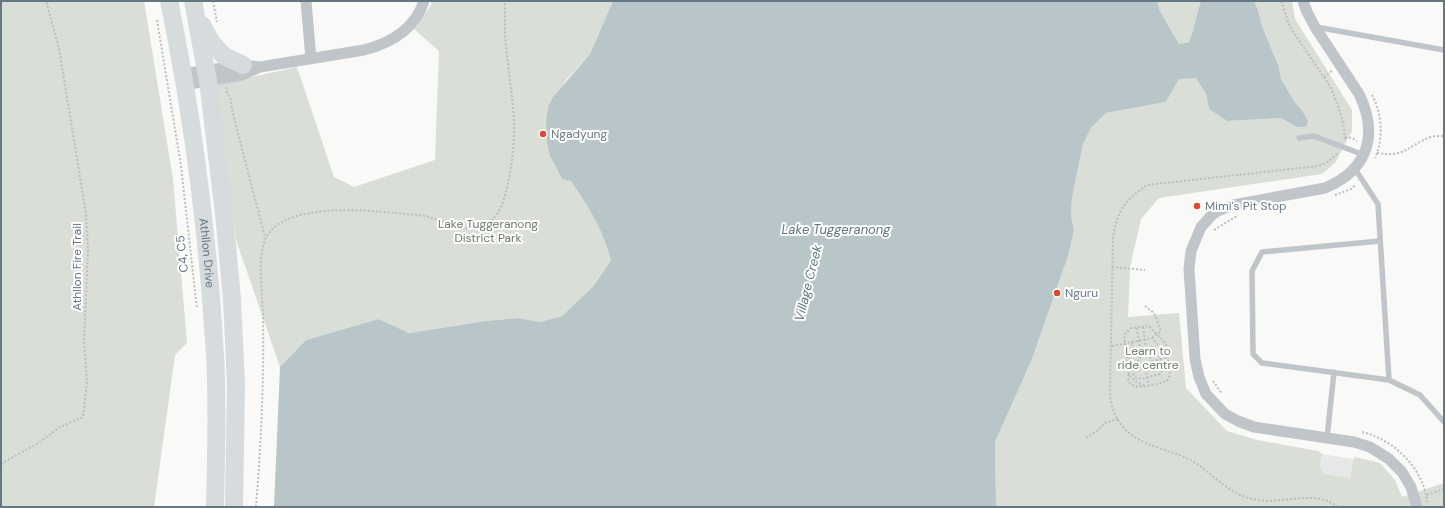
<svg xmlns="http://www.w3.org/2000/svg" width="1445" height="508" font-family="'DM Sans',sans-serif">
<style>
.built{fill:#e7e9e8}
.green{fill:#d9ded6}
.water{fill:#b8c6c9}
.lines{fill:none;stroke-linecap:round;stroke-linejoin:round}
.path{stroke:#bbbec1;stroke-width:2;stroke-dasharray:2 2;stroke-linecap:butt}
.lane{stroke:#c0c5c9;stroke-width:5.5}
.street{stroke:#c0c5c9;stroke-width:11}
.primary{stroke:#d6dbde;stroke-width:18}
.poi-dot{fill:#df4931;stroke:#fff;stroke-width:1.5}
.labels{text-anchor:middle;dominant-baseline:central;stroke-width:4;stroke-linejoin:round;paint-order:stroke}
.poi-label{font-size:12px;fill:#657781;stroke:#fff;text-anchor:start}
.park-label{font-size:12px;fill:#697964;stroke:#fff}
.street-label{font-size:12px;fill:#657781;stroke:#fff}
.water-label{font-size:13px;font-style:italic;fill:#60767b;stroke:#fff}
</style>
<rect width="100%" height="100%" fill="#f9f9f7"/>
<path class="built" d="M1322,454L1353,459L1350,478L1324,474L1320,465Z"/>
<path class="green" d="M1,1H144L173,179L187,343L175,355L154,507H1Z
M432,1H613L590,54L567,79L548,107L546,120L547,144L550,156L562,179L571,181L592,211L605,239L611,260L595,286L562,316L540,322L518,318L486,321L409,333L377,319L306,340L280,367L236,240L216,85L297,67L334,177L354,187L435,160L439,51L414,29L431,5Z
M1157,1H1201C1196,15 1194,29 1189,42L1179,44L1160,11Z
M1254,1H1292L1295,19L1352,110V131L1335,163L1322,174L1159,198L1141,219L1130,267L1128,317L1179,313L1186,388L1227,431L1257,440L1318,451L1322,454L1320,465L1324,474L1350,478L1353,459L1356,457L1380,463L1395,480L1402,497L1444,483V507H997L996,503L995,442L1032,359L1068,256L1074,231L1071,215L1072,198L1083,144L1091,128L1106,113L1166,102L1179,79L1196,77L1206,94L1209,109L1227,121L1281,118L1297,127L1298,107L1281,79L1279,67L1263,29L1258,10Z"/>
<path class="water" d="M613,1H1157L1160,11L1179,44L1189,42C1194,29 1196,15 1201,1H1254L1258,10L1263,29L1279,67L1281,79L1296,104L1301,109L1308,121L1306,127H1297L1281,118L1227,121L1209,109L1206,94L1196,78L1179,79L1166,102L1106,113L1091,128L1083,144L1072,198L1071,215L1074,231L1068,256L1032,359L995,442L996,503L997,507H274L280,367L306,340L378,319L409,333L486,321L518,318L540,322L562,316L594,286L611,260C602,227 590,209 571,181L562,179L550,156L547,144L546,120L548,107L553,97L590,54Z"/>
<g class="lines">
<path class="path" d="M213,1L217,22
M1281,1L1290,27L1331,88L1339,109L1344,127L1345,140
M157,20L181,166L197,309
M1324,77L1333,70
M226,87L227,93L230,97L232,110L265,237
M1372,95C1382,113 1384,139 1375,158
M1345,137L1352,138L1357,141
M1377,153C1406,158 1408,145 1431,137C1435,136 1440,136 1444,136
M1335,195L1351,189L1356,184
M1214,230L1237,216
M1112,267L1145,270
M1145,306L1154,313L1161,331L1152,338
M1143,327L1147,355
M1137,328L1141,356
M1112,346L1152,338L1159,346L1162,370L1160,374L1141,379L1135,377C1132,371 1129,364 1130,358C1132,350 1134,351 1132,342
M1138 362a7 7 0 1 1 14 0a7 7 0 1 1-14 0Z
M1152,361L1168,358
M1145,369L1149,385
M1129,374L1124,335L1131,328L1149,326L1166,344L1170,375L1167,381C1157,384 1123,395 1129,374C1133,380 1138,383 1145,386
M1213,381L1222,394
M1362,432C1393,439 1424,468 1427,502
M1086,438L1097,431L1105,423L1118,419
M1,464L40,442L60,427L83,417L87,382L84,341L88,250L86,214L59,48L46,1
M1427,495L1444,489
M256,507C261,445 264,382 263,319C263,296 256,255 267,236C286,203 363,210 396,213C405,214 415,215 425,216C446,221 468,237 488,223C500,215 504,200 507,188C512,165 515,142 514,119C512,90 507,62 505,34C505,23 505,12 505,1
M1338,507C1313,488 1281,506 1253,499C1229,494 1214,475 1194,462C1174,450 1146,448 1128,432C1117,422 1111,409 1110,394L1113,237C1118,210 1124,201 1147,185L1318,166L1328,162L1339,152"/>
<path class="lane" d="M1316,27L1444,50
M1299,138L1314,136L1364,155
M1355,169L1378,204L1389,380L1262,363L1253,354L1252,271L1262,252L1380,241
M1389,380L1420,395L1444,422
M1327,438L1334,372"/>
<path class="street" d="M306,1L311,59
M1303,1L1307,12L1315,27L1359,94C1379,135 1368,170 1325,188L1233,205L1218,211L1212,215L1201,227L1191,251L1189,269L1195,359L1199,377L1206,394L1225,414L1238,421L1254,427L1354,442L1370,447L1389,459L1402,472L1411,487L1417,507
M182,74L243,65L260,67L364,50C391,43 415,29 424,1
M184,85L242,75L260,67"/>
<g class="primary">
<path id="s1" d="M169,1C193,117 208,237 215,355C218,406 216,457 215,507"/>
<path d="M193,1L208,81L224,214L232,299L236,384L234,507"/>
<path d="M202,25L212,43L224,56L243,65"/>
</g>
</g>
<g class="poi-dot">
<circle cx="543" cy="134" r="4"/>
<circle cx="1197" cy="206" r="4"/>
<circle cx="1057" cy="293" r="4"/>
</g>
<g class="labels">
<g class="poi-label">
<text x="551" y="134">Ngadyung</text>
<text x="1205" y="206">Mimi's Pit Stop</text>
<text x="1065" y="293">Nguru</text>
</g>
<g class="park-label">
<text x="488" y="224">Lake Tuggeranong<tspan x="488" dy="14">District Park</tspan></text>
<text x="1148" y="351">Learn to<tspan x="1148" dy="14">ride centre</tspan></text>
</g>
<g class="street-label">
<text stroke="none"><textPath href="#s1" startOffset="255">Athllon Drive</textPath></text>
<text transform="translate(182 254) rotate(-96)">C4, C5</text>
<text transform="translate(77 267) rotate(-90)">Athllon Fire Trail</text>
</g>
<g class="water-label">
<text x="836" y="229">Lake Tuggeranong</text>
<text transform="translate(808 283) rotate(-76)">Village Creek</text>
</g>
</g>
<rect width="1445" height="508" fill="none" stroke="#657781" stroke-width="4"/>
</svg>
